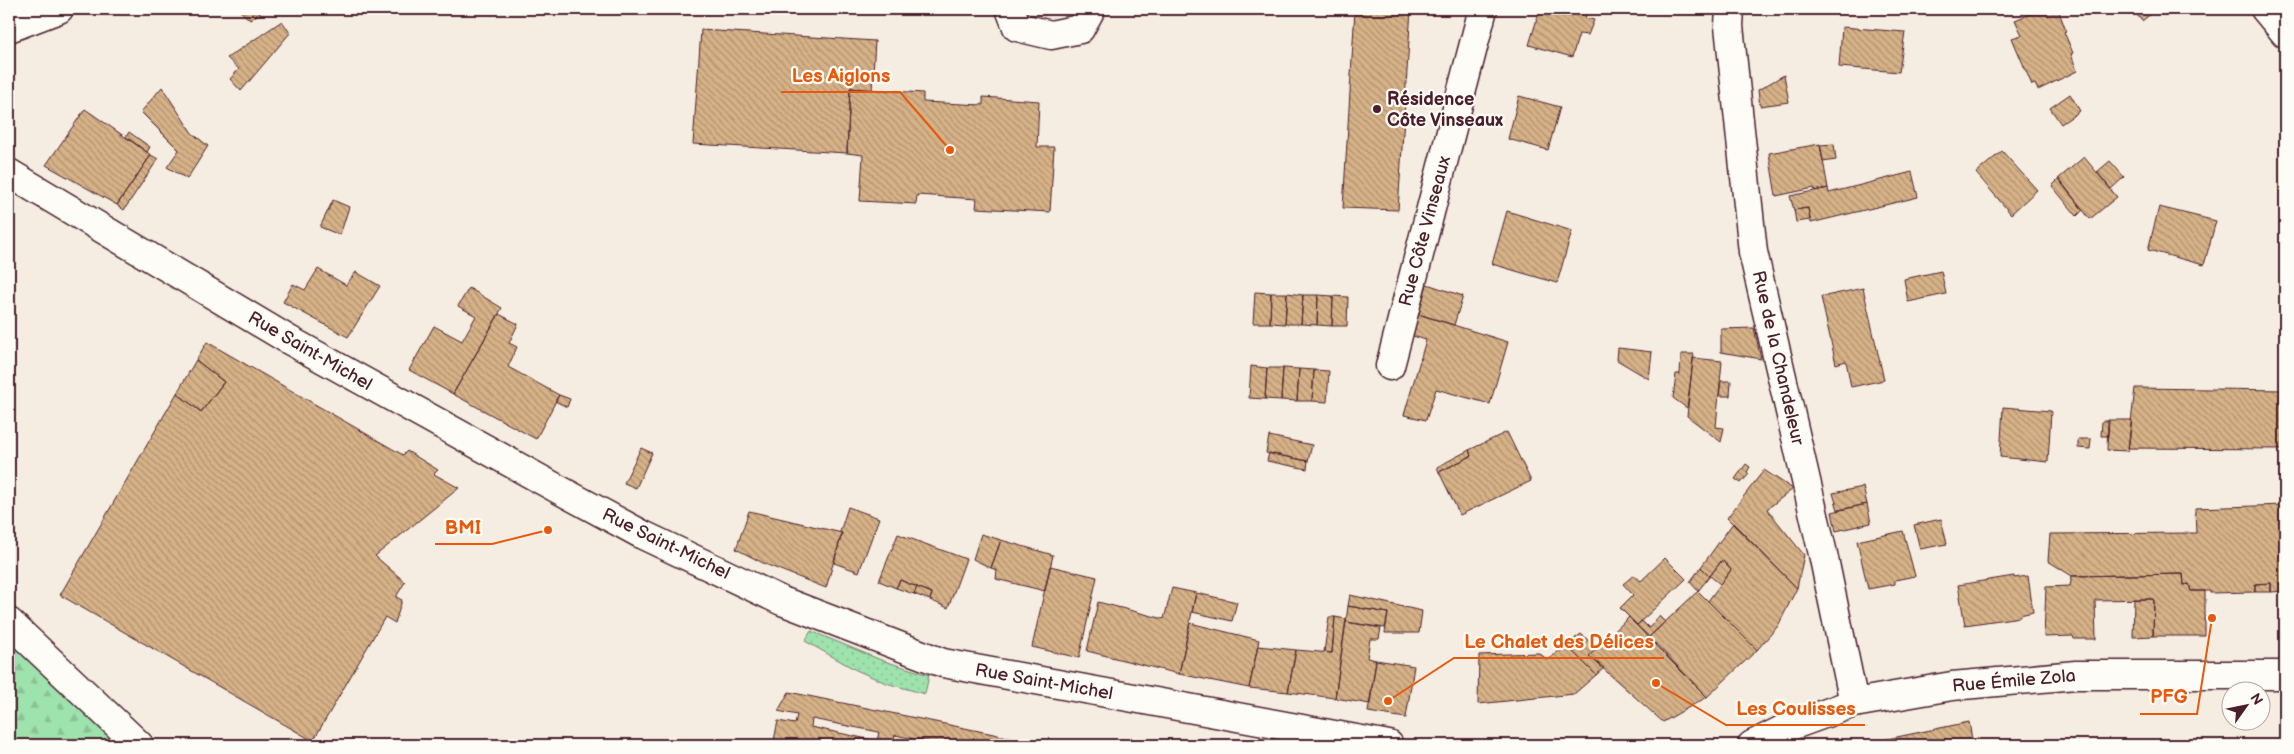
<svg xmlns="http://www.w3.org/2000/svg" width="2294" height="754" font-family="'Balsamiq Sans',sans-serif">
<style>
.grass{fill:url(#grass-dots);stroke:#74806c}
.forest{fill:url(#forest-firs);stroke:#74806c}
.building{fill:url(#building-back-hatch);stroke:#4a1f2b;fill-rule:evenodd}
.lines{fill:none;stroke-linecap:round;stroke-linejoin:round}
.minor-casing{stroke:#4a1f2b;stroke-width:31}
.major-casing{stroke:#4a1f2b;stroke-width:31}
.minor{stroke:#fdfcf7;stroke-width:28}
.major{stroke:#fdfcf7;stroke-width:28}
.poi-dot{fill:#4a1f2b;stroke:#fdfcf7;stroke-width:2}
.labels{text-anchor:middle;dominant-baseline:central;stroke-width:4.5;stroke-linejoin:round;paint-order:stroke}
.poi-label{font-size:18px;font-weight:bold;fill:#4a1f2b;stroke:#fdfcf7;text-anchor:start}
.street-label{font-size:18px;fill:#4a1f2b;stroke:#fdfcf7}
.leader{fill:none;stroke:#e8590c;stroke-width:2}
.callout-dot{fill:#e8590c;stroke:#fdfcf7;stroke-width:2}
.callout-label{font-size:19px;text-anchor:middle;font-weight:bold;fill:#e8590c;stroke:#fdfcf7;stroke-width:4.5;stroke-linejoin:round;paint-order:stroke}
</style>
<defs>
<pattern id="grass-dots" width="8" height="8" patternUnits="userSpaceOnUse" patternTransform="scale(1.25)"><rect width="8" height="8" fill="#9ee2ad"/><path d="M2 2h.1M6 6h.1" fill="none" stroke="#8ac195" stroke-width="1.8" stroke-linecap="round"/></pattern>
<pattern id="forest-firs" width="22" height="20" patternUnits="userSpaceOnUse" patternTransform="scale(1.25)"><rect width="22" height="20" fill="#9ee2ad"/><path d="M5 1l3.5 6h-7zM16 11l3.5 6h-7z" fill="#8ac195"/></pattern>
<pattern id="building-back-hatch" width="6" height="6" patternUnits="userSpaceOnUse" patternTransform="scale(1.25)"><rect width="6" height="6" fill="#d6b287"/><path d="M-1 5l2 2M0 0l6 6M5-1l2 2" fill="none" stroke="#b0906f"/></pattern>
</defs>
<rect width="100%" height="100%" fill="#f5ede1"/>
<filter id="ink" filterUnits="userSpaceOnUse"><feTurbulence type="fractalNoise" baseFrequency=".02" numOctaves="2"/><feDisplacementMap in="SourceGraphic" scale="10" xChannelSelector="R" yChannelSelector="G"/><feConvolveMatrix kernelMatrix="1 2 1 2 8 2 1 2 1" color-interpolation-filters="sRGB"/></filter>
<g filter="url(#ink)">
<path class="grass" d="M811,631L881,660L929,675L925,694L886,683L856,670L805,641Z"/>
<path class="forest" d="M9,641L122,745H9Z"/>
<path class="building" d="M238,9H266L250,20Z
M1355,9H1411L1398,210L1343,208Z
M1540,9H1588L1585,18L1594,20L1588,35L1579,34L1572,57L1529,45Z
M2043,9H2058L2066,31L2064,32L2073,53L2071,54L2077,71L2038,90L2035,84L2032,85L2012,38L2022,35L2015,20Z
M2132,9H2157L2142,21Z
M282,21L290,33L241,91L230,79L239,69L227,58Z
M1842,27L1905,32L1899,72L1839,67Z
M701,30L875,41L872,90L850,88L847,153L693,144Z
M1784,75L1789,102L1760,106L1758,90Z
M162,87L192,133L208,146L187,179L167,167L179,150L141,112Z
M850,88L923,93V102L983,105V97L1039,101L1037,147H1054L1050,212L976,208L977,199L917,195L916,204L860,201L863,155L847,153Z
M2070,94L2080,111L2061,124L2050,108Z
M1519,96L1560,107L1548,150L1508,139Z
M85,109L151,155L117,205L46,165Z
M129,132L150,147L147,152L126,137Z
M1820,144L1828,188L1815,191L1814,188L1776,196L1769,153Z
M1834,144L1836,160L1823,162L1820,145Z
M2002,151L2037,190L2011,214L1976,173Z
M151,155L158,159L124,210L117,205Z
M2084,157L2117,197L2090,219L2058,179Z
M2110,161L2124,177L2111,189L2097,172Z
M1912,172L1918,197L1811,223L1808,208L1794,210L1790,196L1828,188L1829,193Z
M2059,179L2083,210L2077,216L2052,186Z
M333,200L349,207L340,235L320,227Z
M2159,207L2216,221L2204,265L2148,250Z
M1808,208L1810,220L1796,222L1794,210Z
M1507,211L1572,231L1557,283L1492,264Z
M318,269L346,285L356,272L380,286L348,337L283,302L293,284L305,290Z
M1941,271L1946,294L1908,302L1904,279Z
M1427,284L1463,296L1454,325L1418,314Z
M469,288L502,308L453,394L409,370L434,326L462,341L476,316L458,306Z
M1863,288L1884,380L1851,387L1846,361L1836,364L1821,297Z
M1255,292L1271,293L1270,323H1253Z
M1271,293H1287L1285,324L1270,323Z
M1287,293L1303,295L1301,324H1285Z
M1303,295H1318L1317,325L1301,324Z
M1318,295L1333,296L1332,326L1317,325Z
M1333,296L1348,297L1347,326H1332Z
M499,314L518,324L509,343L517,347L508,367L559,395L536,439L453,394Z
M1418,314L1508,342L1490,404L1436,389L1426,420L1404,415L1426,340L1413,336Z
M1754,328L1761,359L1721,352V329Z
M207,342L403,455L407,451L438,470L434,474L459,488L375,556L405,582L396,597L402,600L395,623L385,617L313,741L60,595L177,393L201,412L224,382L196,360Z
M1618,348L1652,352L1649,379L1617,360Z
M1681,354H1694L1687,408L1673,398L1676,374H1680Z
M1693,358L1722,361L1716,427L1724,428L1721,442L1687,416Z
M196,360L224,382L201,412L177,393Z
M1251,366L1267,368L1265,399L1249,398Z
M1267,368H1283L1281,400L1265,399Z
M1283,368L1299,369L1297,401L1281,400Z
M1299,369L1314,370L1312,401H1297Z
M1314,370L1329,371L1327,402L1312,401Z
M1721,381H1731L1730,396H1719Z
M2135,388L2285,390V449L2128,448Z
M559,395L570,399L567,407L555,401Z
M2003,407L2051,411L2048,462L2000,457Z
M2108,420H2132L2128,451L2107,450Z
M2102,421H2109L2108,436H2101Z
M1507,432L1531,481L1460,515L1439,472L1471,456L1469,450Z
M1269,436L1312,445L1308,461L1266,453Z
M2078,439H2091L2090,449L2078,448Z
M641,448L652,453L636,488L624,483Z
M1469,450L1471,456L1439,472L1437,467Z
M1269,453L1308,461L1307,469L1267,461Z
M1746,464L1750,467L1747,472L1749,474L1741,483L1735,479Z
M1764,470L1793,489L1767,509L1804,555L1797,588L1727,518Z
M1863,487L1867,504L1838,510L1833,493Z
M1867,504L1871,523L1836,531L1832,512Z
M2285,505V591L2271,592V583L2255,584V592L2210,593V591H2191L2189,584L2184,585L2183,574L2072,576L2048,561L2050,534L2196,533L2195,508Z
M848,507L879,518L859,572L834,563L842,533L840,532Z
M749,511L842,533L826,588L765,564L736,549Z
M1941,519L1947,544L1920,549L1914,525Z
M1733,523L1797,588L1778,626L1757,650L1708,601L1731,570L1722,560L1710,576L1701,567Z
M1903,531L1915,576L1895,580V584L1868,589L1857,541Z
M898,534L966,559L948,608L930,600L932,593L900,580L896,588L879,581Z
M981,534L1001,540L991,568L973,559Z
M1001,540L1053,555L1045,591L996,579L997,570L991,568Z
M1665,558L1686,579L1637,625L1620,608L1633,595L1623,584L1634,575L1641,581Z
M1722,560L1731,570L1720,584L1710,576Z
M1050,566L1097,577L1079,658L1032,647Z
M1701,567L1710,576L1698,591L1690,582Z
M2183,574L2184,585L2189,584L2191,591H2205V636H2153L2154,599L2095,600L2096,639H2074L2073,636L2044,637L2046,587L2070,586L2072,576Z
M2014,576V578L2028,576L2033,612L2020,615V617L1965,625L1958,585Z
M900,580L917,587L914,594L896,588Z
M2271,583V592H2255V584Z
M917,587L932,593L930,600L914,594Z
M1172,588L1196,593L1179,674L1087,651L1098,602L1164,619Z
M1698,591L1757,650L1707,697L1649,637Z
M1196,593L1237,602L1232,621L1192,612Z
M1350,595L1422,611L1419,633H1385L1388,613L1348,606Z
M2134,599H2154L2153,636L2133,637Z
M1348,606L1388,613L1385,628L1346,622Z
M1659,616L1665,622L1649,637L1632,621L1637,625L1642,621L1649,628Z
M1329,617H1335L1332,653L1324,652Z
M1335,617L1346,619L1335,698L1288,692L1296,650L1332,653Z
M1629,617L1656,646L1707,697L1663,722L1589,656Z
M1346,622L1381,628L1379,639H1370L1367,658L1376,660L1370,704L1335,698Z
M1190,623L1259,640L1249,688L1179,674Z
M1581,634L1597,648L1589,656L1604,668L1596,675L1566,645Z
M1566,645L1596,675L1574,694L1478,704L1479,655L1539,653L1548,660Z
M1258,646L1296,650L1288,692L1249,688Z
M1376,660L1414,666L1406,718L1368,712Z
M789,692L1047,745H943L895,735L893,744L899,745H773L778,721L795,724L797,715L778,711ZM812,719L879,732L877,741L811,727Z
M1969,722L1973,745H1868V743Z"/>
<g class="lines">
<g class="minor-casing">
<path id="minor" d="M1010,9L1017,27L1051,35L1080,29L1091,9
M1730,9L1729,26L1753,252L1823,554L1854,703
M2265,9L2285,33
M9,28L59,9
M1390,366L1483,9
M9,622L139,745"/>
</g>
<g class="major-casing">
<path id="major" d="M9,173L289,340L558,489L643,535L782,601L943,663L1389,745
M1752,745L1788,727L1854,703L1952,686L2076,675H2285"/>
</g>
<use href="#minor" class="minor"/>
<use href="#major" class="major"/>
</g>
</g>
<circle class="poi-dot" cx="1377" cy="109" r="5"/>
<g class="labels">
<g class="poi-label">
<text x="1387" y="99">Résidence<tspan x="1387" dy="21">Côte Vinseaux</tspan></text>
</g>
<g class="street-label">
<text transform="translate(1425 231) rotate(-75)">Rue Côte Vinseaux</text>
<text transform="translate(310 351) rotate(30)">Rue Saint-Michel</text>
<text transform="translate(1778 358) rotate(77)">Rue de la Chandeleur</text>
<text transform="translate(666 544) rotate(26)">Rue Saint-Michel</text>
<text transform="translate(2014 681) rotate(-5)">Rue Émile Zola</text>
<text transform="translate(1044 682) rotate(10)">Rue Saint-Michel</text>
</g>
</g>
<path class="leader" d="M950 150L900 92H781M548 530L492 544H435M1388 701L1454 658H1664M2212 618L2197 714H2140M1656 683L1726 725H1865"/>
<g class="callout-dot">
<circle cx="950" cy="150" r="5"/>
<circle cx="548" cy="530" r="5"/>
<circle cx="1388" cy="701" r="5"/>
<circle cx="2212" cy="618" r="5"/>
<circle cx="1656" cy="683" r="5"/>
</g>
<g class="callout-label">
<text x="841" y="82">Les Aiglons</text>
<text x="463" y="534">BMI</text>
<text x="1559" y="648">Le Chalet des Délices</text>
<text x="2169" y="703">PFG</text>
<text x="1796" y="715">Les Coulisses</text>
</g>
<rect width="2294" height="754" fill="none" stroke="#fdfcf7" stroke-width="30"/>
<rect x="15" y="15" width="2264" height="724" fill="none" stroke="#4a1f2b" stroke-width="2" filter="url(#ink)"/>
<g transform="translate(2246 706) rotate(57)"><circle r="24" fill="#fdfcf7" stroke="#b5a4a5"/>
<path d="M0-4L9 19L0 12L-9 19Z" fill="#4a1f2b"/>
<text y="-8" font-size="14" font-weight="bold" text-anchor="middle" fill="#4a1f2b">N</text>
</g>
</svg>
